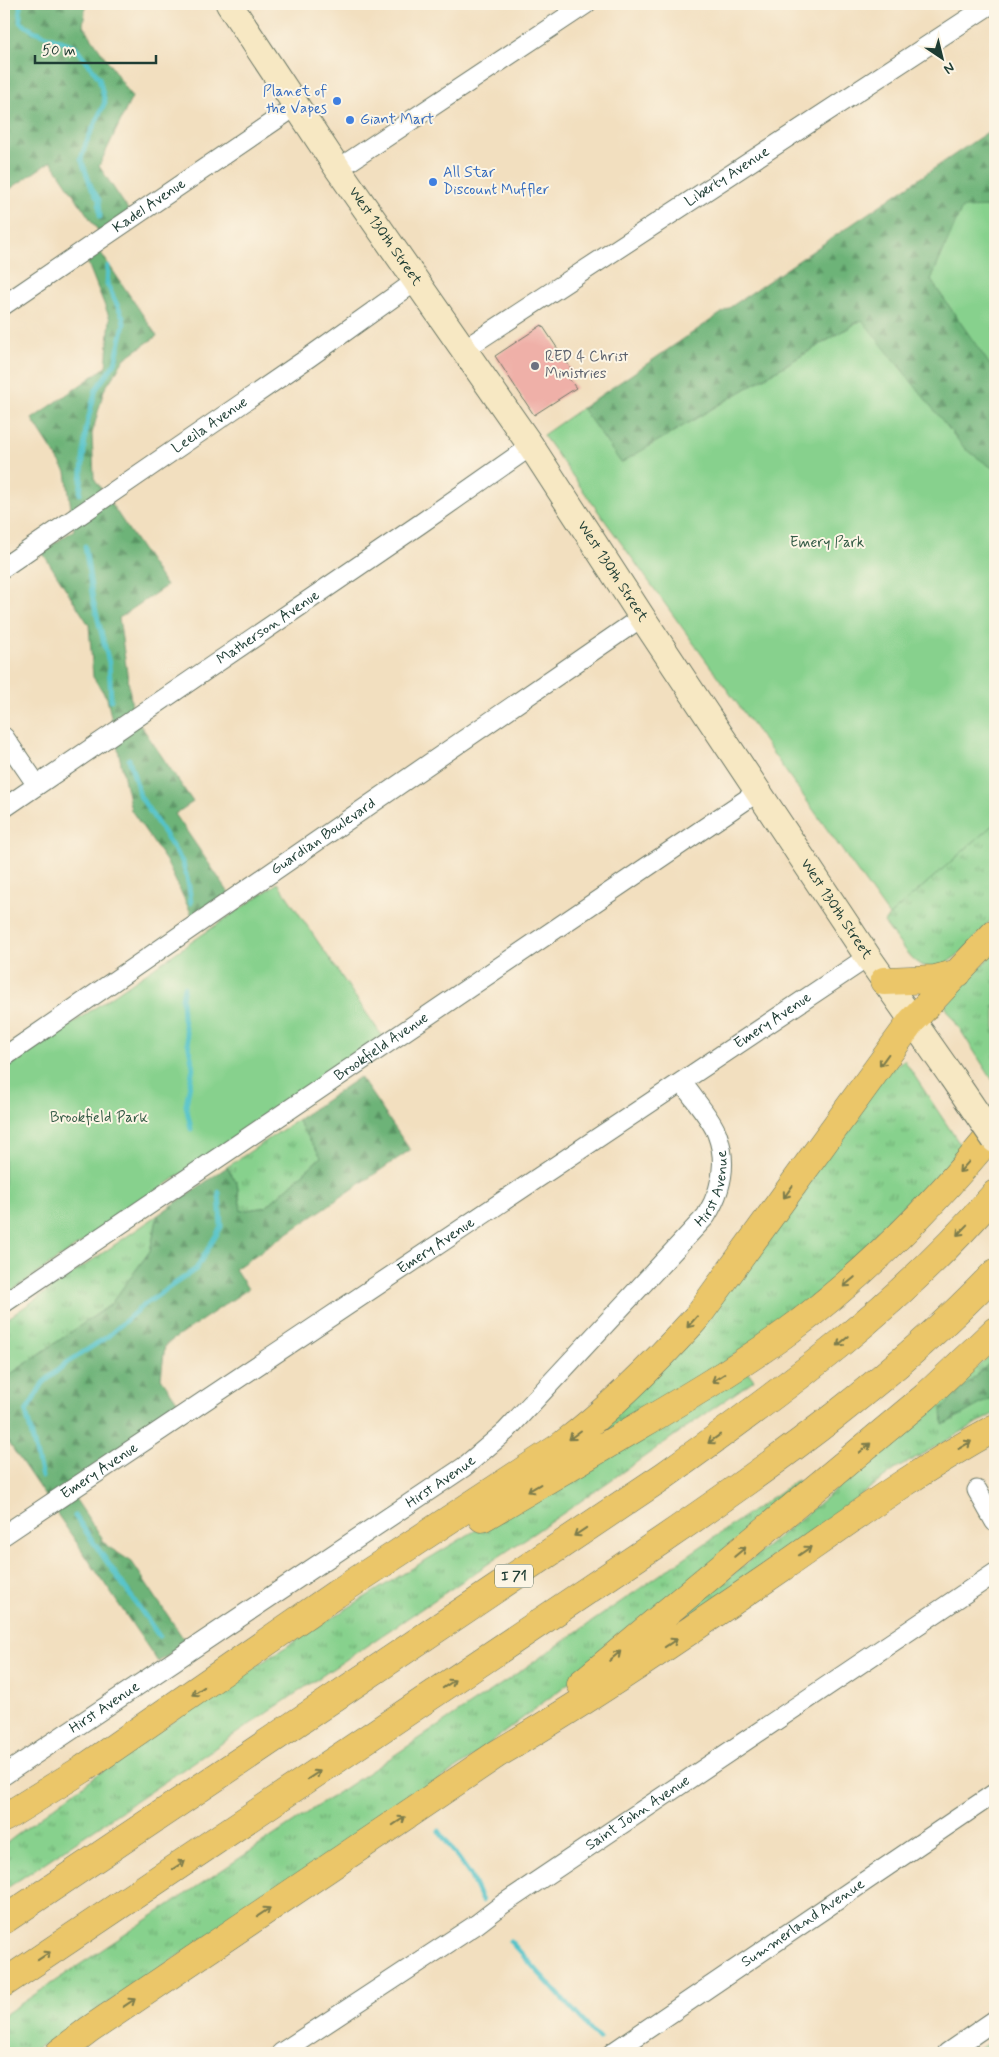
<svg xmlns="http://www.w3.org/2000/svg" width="999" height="2057" font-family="Mynerve,sans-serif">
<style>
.grass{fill:url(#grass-tufts);stroke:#538760}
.forest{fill:url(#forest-firs);stroke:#467856}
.park{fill:#87d18d;stroke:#538760}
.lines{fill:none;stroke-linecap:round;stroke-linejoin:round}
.stream{stroke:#55c3c9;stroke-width:5}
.building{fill:#efb0a8}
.street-casing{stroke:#697665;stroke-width:21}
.secondary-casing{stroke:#697665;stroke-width:28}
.highway-casing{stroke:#697665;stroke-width:29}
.street{stroke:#fff;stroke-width:19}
.secondary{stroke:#f7e8c3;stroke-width:26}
.highway{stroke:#ebc669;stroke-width:28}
.secondary-bridge-casing{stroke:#697665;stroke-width:28;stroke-linecap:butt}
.secondary-bridge{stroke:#f7e8c3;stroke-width:26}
.oneway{stroke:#7b7b4c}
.shop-dot{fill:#3f7fe0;stroke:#fcf5e5;stroke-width:2}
.worship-dot{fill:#6b7280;stroke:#fcf5e5;stroke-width:2}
.labels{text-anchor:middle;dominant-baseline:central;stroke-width:4;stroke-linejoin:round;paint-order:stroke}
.shield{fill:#fcf5e5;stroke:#617469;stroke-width:1}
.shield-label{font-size:14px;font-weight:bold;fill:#1f3d34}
.shop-label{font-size:15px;fill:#366cbe;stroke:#fcf5e5;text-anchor:start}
.street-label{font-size:15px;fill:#1f3d34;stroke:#fcf5e5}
.worship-label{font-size:15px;fill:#5b616d;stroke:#fcf5e5;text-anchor:start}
.park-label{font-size:15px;fill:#345b46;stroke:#fcf5e5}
</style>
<defs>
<pattern id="grass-tufts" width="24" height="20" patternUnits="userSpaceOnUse" patternTransform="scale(1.25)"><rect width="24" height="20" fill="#87d18d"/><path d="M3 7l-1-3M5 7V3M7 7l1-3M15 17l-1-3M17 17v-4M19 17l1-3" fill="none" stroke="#6eab74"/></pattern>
<pattern id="forest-firs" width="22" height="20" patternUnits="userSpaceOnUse" patternTransform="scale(1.25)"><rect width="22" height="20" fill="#6db378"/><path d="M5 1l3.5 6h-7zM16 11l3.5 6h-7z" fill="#599363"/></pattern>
</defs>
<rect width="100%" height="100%" fill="#fcf5e5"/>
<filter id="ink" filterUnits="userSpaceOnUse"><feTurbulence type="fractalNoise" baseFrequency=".02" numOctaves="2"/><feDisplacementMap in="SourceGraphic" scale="10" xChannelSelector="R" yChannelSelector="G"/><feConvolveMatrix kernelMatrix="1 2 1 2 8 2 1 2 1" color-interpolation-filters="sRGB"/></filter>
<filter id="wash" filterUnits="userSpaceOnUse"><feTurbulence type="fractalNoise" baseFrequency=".0096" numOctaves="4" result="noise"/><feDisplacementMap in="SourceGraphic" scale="20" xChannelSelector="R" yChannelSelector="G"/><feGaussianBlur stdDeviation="1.12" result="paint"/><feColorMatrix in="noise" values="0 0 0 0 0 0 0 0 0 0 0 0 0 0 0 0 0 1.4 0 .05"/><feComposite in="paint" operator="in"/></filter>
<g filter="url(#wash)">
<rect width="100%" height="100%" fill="#f2dfbf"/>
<path class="grass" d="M995,823V915C979,933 944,983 916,962C907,956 892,932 884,923L889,916Z
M995,951V1084L945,1006Z
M904,1060L965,1152L845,1272L729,1359L515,1490L604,1423L888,1070Z
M297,1120L322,1156L266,1207L241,1211L237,1183L227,1167Z
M158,1215L150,1251L110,1305L5,1378L4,1382V1321Z
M995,1351V1413L896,1469L680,1627L676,1621L873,1459Z
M748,1372L754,1380L568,1510L4,1890V1845C235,1664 494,1519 748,1372Z
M797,1480L802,1489L592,1665L463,1764L65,2032L29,2053H4V2015L509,1679Z"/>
<path class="forest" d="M4,4H86L83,25L132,97L99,166L131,214L101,235L51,161L4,193Z
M995,127V207L962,208L931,280L995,372V470L965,449L861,320L621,463L582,408Z
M97,247L157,336L125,358L104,390L92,434L94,478L166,586L119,618L133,714L193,802L175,814L229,893L193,917L166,861L131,810L107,698L93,677L89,625L42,552L74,530L66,472L32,419L106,367L110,319L85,256Z
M360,1077L410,1150L235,1269L248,1289L165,1345L161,1378L182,1408L66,1485L107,1546L132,1562L187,1644L158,1662L4,1436V1382L5,1378L110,1305L150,1251L158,1215L227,1167L237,1183L241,1211L266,1207L321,1157L297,1120Z
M995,1358V1396L943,1425L942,1408Z"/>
<path class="park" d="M995,207V372L931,280L962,208Z
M862,320L965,449L995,470V823L889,916L757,731L543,435L582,408L621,463Z
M278,883L382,1036L4,1296V1070Z
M995,2039V2053H973Z"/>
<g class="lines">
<path class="stream" d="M20,4V22L34,31L75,46L99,78L105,102L86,143L81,159L92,189L99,200L100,217
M80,494L86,428L96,389L115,363L124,324L123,317L107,284L108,266
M85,546L93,600L109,663L111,700
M129,759L140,796L183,863L189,887L191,903
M184,987L182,999L183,1018L193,1067L186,1105L191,1129
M42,1477L26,1412L43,1383L65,1364L107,1337L141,1307L196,1269L221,1227L219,1192
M75,1516L159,1636
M439,1831L470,1875L482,1901
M510,1941L599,2039"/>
</g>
<g id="blocks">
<path class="building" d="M542,325L575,375L569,379L576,388L534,415L495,356Z"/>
</g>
</g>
<g filter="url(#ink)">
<use href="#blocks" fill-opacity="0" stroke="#697665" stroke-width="1"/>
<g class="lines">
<g class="street-casing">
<g id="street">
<path d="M338,169L586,4"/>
<path id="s1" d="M4,305L296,106"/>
<path id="s2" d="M463,350L991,4"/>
<path id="s3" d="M4,567L308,358L416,281"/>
<path d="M4,737L37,785"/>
<path id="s4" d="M4,808L420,524L531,446"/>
<path id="s5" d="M4,1057L642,617"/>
<path id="s6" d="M4,1303L759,791"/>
<path d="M977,1490L995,1522"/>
<path id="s7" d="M4,1535L868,957"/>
<path id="s8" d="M4,1775L464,1467L506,1431L706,1216C722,1190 728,1163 717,1134C712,1119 691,1096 682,1082"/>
<path id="s9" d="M281,2053L477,1924L503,1904L995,1573"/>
<path id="s10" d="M612,2053L995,1793"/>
<path d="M947,2053L995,2020"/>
</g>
</g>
<g class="secondary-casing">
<g id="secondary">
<path id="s11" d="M229,4L338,169L531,446L642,617L868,957L952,1077"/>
</g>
</g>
<g class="highway-casing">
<path id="highway" d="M884,981L935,979L958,973
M482,1518C534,1487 587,1457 639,1426C688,1397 737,1368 783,1335C863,1277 933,1206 995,1130
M581,1684L925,1397L995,1331
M4,1818L83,1769L336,1594L561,1446C611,1408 655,1364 697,1317L912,1021L995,933
M4,1920L665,1475C782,1391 901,1305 995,1194
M4,1983L664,1539C781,1459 897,1375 995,1273
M59,2053L89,2030L497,1754C594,1697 687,1633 780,1569C850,1520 920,1469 995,1428"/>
</g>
<use href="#street" class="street"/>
<use href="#secondary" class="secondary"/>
<use href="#highway" class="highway"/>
<g class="secondary-bridge-casing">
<path id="secondary-bridge" d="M952,1077L995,1140"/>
</g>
<use href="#secondary-bridge" class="secondary-bridge"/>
</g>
<defs><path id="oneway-shaft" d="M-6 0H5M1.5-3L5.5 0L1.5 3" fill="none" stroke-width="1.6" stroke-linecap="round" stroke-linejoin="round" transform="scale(1.25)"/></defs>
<g class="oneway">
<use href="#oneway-shaft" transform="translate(884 1060) rotate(126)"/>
<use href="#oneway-shaft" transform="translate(964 1167) rotate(132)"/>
<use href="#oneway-shaft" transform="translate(788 1192) rotate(126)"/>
<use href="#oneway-shaft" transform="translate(962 1230) rotate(134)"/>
<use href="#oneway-shaft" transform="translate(849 1282) rotate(140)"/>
<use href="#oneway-shaft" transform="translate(692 1322) rotate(131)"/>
<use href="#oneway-shaft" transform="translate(843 1341) rotate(140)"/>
<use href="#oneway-shaft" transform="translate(718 1378) rotate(148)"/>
<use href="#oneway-shaft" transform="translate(575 1435) rotate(143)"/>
<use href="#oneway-shaft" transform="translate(714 1439) rotate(144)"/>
<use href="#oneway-shaft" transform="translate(965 1445) rotate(-31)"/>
<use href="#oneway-shaft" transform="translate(865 1448) rotate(-40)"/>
<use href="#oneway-shaft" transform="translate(534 1488) rotate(149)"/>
<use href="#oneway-shaft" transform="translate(580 1532) rotate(146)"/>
<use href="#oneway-shaft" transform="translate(805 1551) rotate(-35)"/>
<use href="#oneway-shaft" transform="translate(740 1552) rotate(-40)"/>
<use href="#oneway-shaft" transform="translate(671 1643) rotate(-34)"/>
<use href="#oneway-shaft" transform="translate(615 1656) rotate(-40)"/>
<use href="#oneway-shaft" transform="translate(449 1684) rotate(-34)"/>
<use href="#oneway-shaft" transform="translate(198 1691) rotate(146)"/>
<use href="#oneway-shaft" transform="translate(314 1775) rotate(-34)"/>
<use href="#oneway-shaft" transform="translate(399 1821) rotate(-34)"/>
<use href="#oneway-shaft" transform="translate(179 1865) rotate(-34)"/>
<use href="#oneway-shaft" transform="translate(264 1912) rotate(-34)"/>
<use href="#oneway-shaft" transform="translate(44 1956) rotate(-34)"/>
<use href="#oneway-shaft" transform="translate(129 2003) rotate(-34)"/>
</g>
</g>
<g class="shop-dot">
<circle cx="337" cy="101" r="5"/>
<circle cx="350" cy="120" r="5"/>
<circle cx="433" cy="182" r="5"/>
</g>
<circle class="worship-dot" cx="535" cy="366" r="5"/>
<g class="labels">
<rect class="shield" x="495" y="1564.5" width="38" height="23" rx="4"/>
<g class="shield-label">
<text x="514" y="1576">I 71</text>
</g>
<g class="shop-label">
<text x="327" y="92" text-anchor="end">Planet of<tspan x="327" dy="17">the Vapes</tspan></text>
<text x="360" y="120">Giant Mart</text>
<text x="443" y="173">All Star<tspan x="443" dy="17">Discount Muffler</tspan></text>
</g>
<g class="street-label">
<text stroke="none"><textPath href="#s2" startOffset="316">Liberty Avenue</textPath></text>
<text stroke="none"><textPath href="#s1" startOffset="176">Kadel Avenue</textPath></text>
<text stroke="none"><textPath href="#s11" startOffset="280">West 130th Street</textPath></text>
<text stroke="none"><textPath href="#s3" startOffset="250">Leeila Avenue</textPath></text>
<text stroke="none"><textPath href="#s11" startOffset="685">West 130th Street</textPath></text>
<text stroke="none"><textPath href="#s4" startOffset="320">Matherson Avenue</textPath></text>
<text stroke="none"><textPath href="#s5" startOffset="388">Guardian Boulevard</textPath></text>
<text stroke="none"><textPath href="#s11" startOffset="1090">West 130th Street</textPath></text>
<text stroke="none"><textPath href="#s7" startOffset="925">Emery Avenue</textPath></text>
<text stroke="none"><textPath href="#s6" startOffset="456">Brookfield Avenue</textPath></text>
<text stroke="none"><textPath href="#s8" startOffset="931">Hirst Avenue</textPath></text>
<text stroke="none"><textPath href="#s7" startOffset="520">Emery Avenue</textPath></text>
<text stroke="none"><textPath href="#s7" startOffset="115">Emery Avenue</textPath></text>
<text stroke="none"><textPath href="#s8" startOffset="526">Hirst Avenue</textPath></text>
<text stroke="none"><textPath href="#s8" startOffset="121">Hirst Avenue</textPath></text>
<text stroke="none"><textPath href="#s9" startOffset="430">Saint John Avenue</textPath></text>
<text stroke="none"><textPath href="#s10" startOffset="231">Summerland Avenue</textPath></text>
</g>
<g class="worship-label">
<text x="545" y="357">RED 4 Christ<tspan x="545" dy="17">Ministries</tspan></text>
</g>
<g class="park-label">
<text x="827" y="543">Emery Park</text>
<text x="99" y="1118">Brookfield Park</text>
</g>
</g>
<rect width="999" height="2057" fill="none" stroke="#fcf5e5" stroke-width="20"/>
<g transform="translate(942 58) rotate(145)" stroke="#fcf5e5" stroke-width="4" paint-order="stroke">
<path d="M0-4L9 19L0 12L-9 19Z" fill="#1f3d34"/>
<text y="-8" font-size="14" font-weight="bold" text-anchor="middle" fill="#1f3d34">N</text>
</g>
<path d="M35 55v8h121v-8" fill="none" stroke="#1f3d34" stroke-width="2.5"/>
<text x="42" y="55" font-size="15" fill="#1f3d34" stroke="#fcf5e5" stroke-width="4" paint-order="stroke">50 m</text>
</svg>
